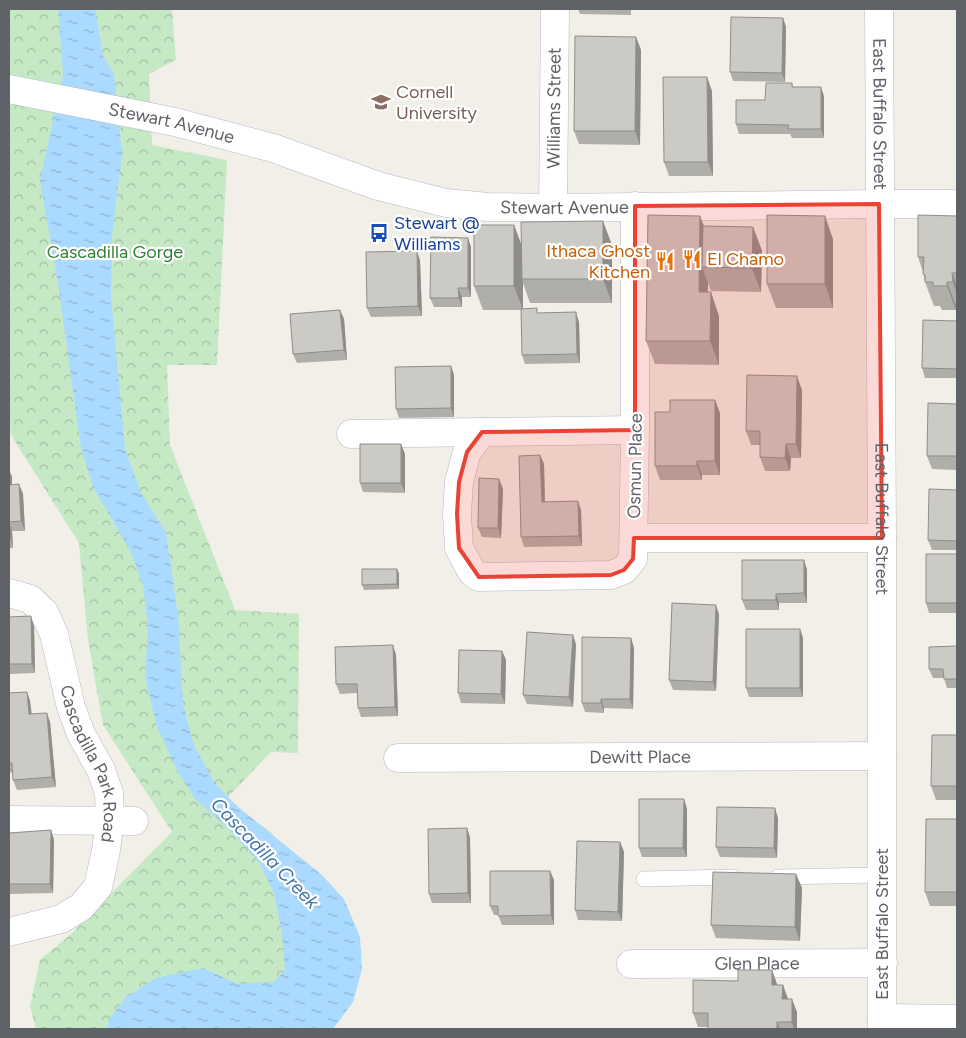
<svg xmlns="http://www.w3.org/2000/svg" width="966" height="1038" font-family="Figtree,sans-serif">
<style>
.park{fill:url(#park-crowns)}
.water{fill:url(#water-ripples)}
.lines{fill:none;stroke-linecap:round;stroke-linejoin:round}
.lane-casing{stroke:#b5b8bc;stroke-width:16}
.street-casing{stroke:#b5b8bc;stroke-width:29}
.secondary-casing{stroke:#b6babf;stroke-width:29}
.lane{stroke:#fff;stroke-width:15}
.street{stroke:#fff;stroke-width:28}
.secondary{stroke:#fff;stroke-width:28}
.wall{fill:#afaea9}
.shaded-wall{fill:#8f8d8a}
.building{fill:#cccac5;stroke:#8f8d8a}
.marked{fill:#ea4335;fill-opacity:0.2;stroke:#ea4335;stroke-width:4;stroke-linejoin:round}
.labels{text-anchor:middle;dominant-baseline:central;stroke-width:4.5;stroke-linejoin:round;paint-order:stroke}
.education-label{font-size:18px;fill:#785e54;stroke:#fff;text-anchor:start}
.street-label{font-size:18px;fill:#5f6368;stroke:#fff}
.transit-label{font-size:18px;fill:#164399;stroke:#fff;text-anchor:start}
.food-label{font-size:18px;fill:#c56008;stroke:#fff;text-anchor:end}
.park-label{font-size:18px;fill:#348238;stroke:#fff}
.water-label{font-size:19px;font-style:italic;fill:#4174aa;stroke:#fff}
</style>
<defs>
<pattern id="park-crowns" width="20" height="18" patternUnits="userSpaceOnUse" patternTransform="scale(1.25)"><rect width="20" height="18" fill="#c5e8c5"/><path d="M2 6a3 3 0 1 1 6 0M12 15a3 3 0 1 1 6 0" fill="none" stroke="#a3c0a4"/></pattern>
<pattern id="water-ripples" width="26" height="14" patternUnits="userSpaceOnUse" patternTransform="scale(1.25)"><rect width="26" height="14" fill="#aadaff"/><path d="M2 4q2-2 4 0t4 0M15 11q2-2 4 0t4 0" fill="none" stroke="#8eb4d2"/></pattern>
</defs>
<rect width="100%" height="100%" fill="#f1efe8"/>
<path class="park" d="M9,9H172L176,60L149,74L152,145L227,160L217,365H167L170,445L235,610L299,614L298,753L271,752L225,800L272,833L342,963L155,1029H36L30,1006L40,960L71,934L172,832L103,725L88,640L79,543L11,435L9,411Z"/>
<path class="water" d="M58,9H95L103,56L114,74L122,155L112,235L111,297L125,449L140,491L166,533L178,616L183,704L194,746L216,785L238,807L322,875L344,899L360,937L362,969L353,1002L333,1029H107L110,1018L126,997L156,978L203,968L238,984L274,982L285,970L282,934L274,893L259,862L229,829L195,799L177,770L157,727L145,677L148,627L143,585L131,552L93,487L81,448L58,283L40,181L63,74Z"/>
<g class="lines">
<g class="lane-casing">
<path id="lane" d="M778,877L881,875
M644,879L732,877"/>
</g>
<g class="street-casing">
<g id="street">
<path d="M635,206V430L633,559L624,570L611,575L479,577L472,572L459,548L457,514L459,482L467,452L482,432L635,430"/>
<path id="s1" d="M553,208L555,9"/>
<path d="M351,434L482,432"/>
<path d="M634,538H882"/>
<path id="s2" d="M9,593L30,599L44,612L54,634L71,707L81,734L101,770L109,793L110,820L106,850L98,887L81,907L61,919L9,932"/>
<path id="s3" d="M398,758L882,756"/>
<path d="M9,820L134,821"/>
<path id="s4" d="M631,964L883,963"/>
<path d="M882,1018L957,1019"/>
</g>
</g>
<g class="secondary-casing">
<g id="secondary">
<path id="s5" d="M879,9L882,538V1029"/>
<path id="s6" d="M9,89L175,122L273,148L378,186L446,203L488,207L553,208L879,204H957"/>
</g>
</g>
<use href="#lane" class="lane"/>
<use href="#street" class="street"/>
<use href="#secondary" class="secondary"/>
</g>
<path class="wall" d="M578,9H631V15L580,14Z
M783,18L786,27L785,82L733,81L730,72Z
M636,37L641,50L640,145L579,144L574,131Z
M792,83L793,87L824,96V138H792L790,134H739L736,124L765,100Z
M712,91L713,176H669L664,162Z
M700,216L704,226L753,227L762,251L761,292L711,291L708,283V292L719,316V365L655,364L646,341Z
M957,216V306H956V310H942L940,306H934L925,282L923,272L918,257Z
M514,225L521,244L612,245V303H530L523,283V309L539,313L579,322L580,363L525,364L522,355L521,310H483L474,286Z
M833,239V308H776L767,284Z
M471,247V297H462V307H434L430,298Z
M420,260L422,316L371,317L367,308Z
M340,310L344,319L347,360L297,363L293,354Z
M957,321V378H925L922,368Z
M451,366L454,375V417L399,418L396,409Z
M802,390L801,458H791L790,471H765L760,457V445H751L746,431Z
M957,404V470L932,469L927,456Z
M720,413V475H702V480H660L655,466Z
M401,444L405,454V493L363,492L360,483Z
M540,455L544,464L545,502L581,510L582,546L524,547L521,537Z
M9,470L12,477V485L19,484L23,494L25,531H12L13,548H9Z
M499,479L503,489L501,538L482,537L478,528Z
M957,490V550H932L928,540Z
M957,554V613H929L926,603Z
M804,560L807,570V603H779V610H746L742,600Z
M397,569L399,574V589L364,590L362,585Z
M719,614L716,691L673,690L669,680Z
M9,617L34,626L35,673L9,674Z
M800,629L803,638V697H749L746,688Z
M631,638L634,648L633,709L604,708V713L585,712L582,703Z
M576,644L573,707L527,704L523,695Z
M393,645L396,655L398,716L361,717L358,708L357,693L340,694L336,684Z
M957,646V688H947L944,678H933L929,669Z
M502,651L506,660L505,704L461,703L458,693Z
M27,692L30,701L32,714L50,722L56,787L17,790L13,780V772L9,773V693Z
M957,735V800H936L931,786Z
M684,799L687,809V857H642L639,848Z
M778,818L777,858L720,857L716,847Z
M957,819V906H930L925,892Z
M467,828L470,838L471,903H432L429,894Z
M51,830L54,840L53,893L9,894V833Z
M620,842L624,852L622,921L578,920L575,910Z
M550,871L554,880V925H502L498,915H494L490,906Z
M796,874L802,888L800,941L716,938L711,925Z
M772,970L777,985H783L788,999L797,1012V1029H708V1027H698L693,1013L738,981Z"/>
<path class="shaded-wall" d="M783,18L786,27L785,82L782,73Z
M636,37L641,50L640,145L635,131Z
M707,77L712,91L713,176L708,162Z
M821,87L824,96V138L821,129Z
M700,216L709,240L702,267L708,283L707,315L699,292Z
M825,216L833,239V308L825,284Z
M603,221L612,245V303L603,279Z
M514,225L523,249L522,279L523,283V310L514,286Z
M753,227L762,251L761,292L752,268Z
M468,238L471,247V297L468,288Z
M417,251L420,260L422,316L418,306Z
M952,273L957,286V295L953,282Z
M947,282L956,306V310L947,286Z
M458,288L462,297V307L459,298Z
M711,292L719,316V365L710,341Z
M340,310L344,319L347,360L344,350Z
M576,312L579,322L580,363L577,354Z
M451,366L454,375V417L451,408Z
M797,376L802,390L801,458L796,444Z
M715,400L720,413V475L715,461Z
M401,444L405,454V493L401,483Z
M786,444L791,458L790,471L785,458Z
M540,455L544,464L545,512L542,502Z
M697,461L702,475V480L697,466Z
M9,470L12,477V494L9,485Z
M499,479L503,489L501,538L498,528Z
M19,484L23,494L25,531L21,521Z
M578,501L581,510L582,546L579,536Z
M9,522L12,531L13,548L10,538Z
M804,560L807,570V603L804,593Z
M397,569L399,574V589L397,584Z
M776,594L779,603V610L776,600Z
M716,605L719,614L716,691L713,682Z
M31,616L34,626L35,673L32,664Z
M800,629L803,638V697L800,688Z
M573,635L576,644L573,707L569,697Z
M631,638L634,648L633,709L630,699Z
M393,645L396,655L398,716L395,707Z
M502,651L506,660L505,704L501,694Z
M27,692L30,701L32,724L29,714Z
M601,699L604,708V713L601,703Z
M47,713L50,722L56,787L52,777Z
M684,799L687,809V857L683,848Z
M775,808L778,818L777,858L774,848Z
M467,828L470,838L471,903L468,893Z
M51,830L54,840L53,893L50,884Z
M620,842L624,852L622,921L618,912Z
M550,871L554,880V925L551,915Z
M796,874L802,888L800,941L795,927Z
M772,970L777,984V999L772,985Z
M783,985L788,999H782Z
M792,999L797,1012V1029H794L792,1022Z
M777,1022L780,1029H777Z"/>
<path class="building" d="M731,17L783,18L782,73L730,72Z
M575,36L636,37L635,131H574Z
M663,77H707L708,162H664Z
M766,83H792V87H821V129H788L789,125L736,124V100H765Z
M648,215L700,216L699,292H711L710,341H646Z
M767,215L825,216V284H767Z
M918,215L957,216V273H952L953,282H947V286H933V282H925V275L923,274L924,257H918Z
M603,221V279H522L521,222Z
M474,225H514V286H474Z
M703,226L753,227L752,268L702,267Z
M431,237L468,238V288H458L459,298H430Z
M417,251L418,306L367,308L366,252Z
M537,308V313L576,312L577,354L522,355L521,309Z
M340,310L344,350L293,354L290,314Z
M923,320L957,321V369L922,368Z
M451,366V408L396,409L395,367Z
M747,375L797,376L796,444H786L785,458L760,457V431H746Z
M670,400H715V461H697V466H655V412H670Z
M928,403L957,404V456H927Z
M360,444H401V483H360Z
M540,455L542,502L578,501L579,536L521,537L519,456Z
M479,478L499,479L498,528H478Z
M9,482V485L19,484L21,521L9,522L10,538H9Z
M929,489L957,490V541L928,540Z
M926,554H957V603H926Z
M742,560H804V593L776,594V600H742Z
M362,569H397V584L362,585Z
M672,603L716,605L713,682L669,680Z
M31,616L32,664H9V617Z
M746,629H800V688H746Z
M527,632L573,635L569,697L523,695Z
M582,637L631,638L630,699H601V703H582Z
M393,645L395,707L358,708L357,684H336L335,647Z
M957,646V679H944L943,669H929V647Z
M459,650L502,651L501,694L458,693Z
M27,692L29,714L47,713L52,777L13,780L12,763H9V693Z
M932,735H957V786H931Z
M639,799H684L683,848H639Z
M717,807L775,808L774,848L716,847Z
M926,819H957V892H925Z
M467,828L468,893L429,894L428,829Z
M51,830L50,884H9V833Z
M577,841L620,842L618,912L575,910Z
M490,871H550L551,915L498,916V906H490Z
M713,872L796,874L795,927L711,925Z
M738,970H772V985H783L782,999H792V1022H777V1029H708V1013H693V980L738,981Z"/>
<path class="marked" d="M879,204L882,538H634L633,559L624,570L611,575L479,577L459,548L457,514L459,482L467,452L482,432L635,430V206Z"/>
<defs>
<g id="university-bare" transform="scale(1.5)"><path d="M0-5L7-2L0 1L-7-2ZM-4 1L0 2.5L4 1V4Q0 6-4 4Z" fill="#8d6e63" stroke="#fff" stroke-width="2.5" paint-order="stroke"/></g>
<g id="bus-bare" transform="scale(1.5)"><path d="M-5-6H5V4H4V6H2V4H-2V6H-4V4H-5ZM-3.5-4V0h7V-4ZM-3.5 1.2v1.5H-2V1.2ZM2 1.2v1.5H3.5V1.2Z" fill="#1a4fb4" stroke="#fff" stroke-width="2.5" paint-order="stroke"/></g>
<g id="restaurant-bare" transform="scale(1.5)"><path d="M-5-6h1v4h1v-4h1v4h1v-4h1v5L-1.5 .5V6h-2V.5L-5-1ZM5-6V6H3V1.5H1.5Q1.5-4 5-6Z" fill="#e8710a" stroke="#fff" stroke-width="2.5" paint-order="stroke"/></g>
</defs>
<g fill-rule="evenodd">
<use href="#university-bare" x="381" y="102"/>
<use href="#bus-bare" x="379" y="233"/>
<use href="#restaurant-bare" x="692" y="259"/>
<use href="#restaurant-bare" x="665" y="261"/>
</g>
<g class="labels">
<g class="education-label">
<text x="396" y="92">Cornell<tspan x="396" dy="21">University</tspan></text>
</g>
<g class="street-label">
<text stroke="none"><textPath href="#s1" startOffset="100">Williams Street</textPath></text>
<text stroke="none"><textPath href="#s5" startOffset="105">East Buffalo Street</textPath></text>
<text stroke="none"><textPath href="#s6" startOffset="166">Stewart Avenue</textPath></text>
<text stroke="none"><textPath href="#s6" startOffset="571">Stewart Avenue</textPath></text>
<text transform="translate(635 466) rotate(-89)">Osmun Place</text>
<text stroke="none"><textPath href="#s5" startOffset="510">East Buffalo Street</textPath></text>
<text stroke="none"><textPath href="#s3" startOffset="242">Dewitt Place</textPath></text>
<text stroke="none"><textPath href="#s2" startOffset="201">Cascadilla Park Road</textPath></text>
<text transform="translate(882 924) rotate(-90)">East Buffalo Street</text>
<text stroke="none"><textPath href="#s4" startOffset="126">Glen Place</textPath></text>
</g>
<g class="transit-label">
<text x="394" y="223">Stewart @<tspan x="394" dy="21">Williams</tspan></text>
</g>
<g class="food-label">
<text x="650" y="251">Ithaca Ghost<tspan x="650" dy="21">Kitchen</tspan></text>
<text x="707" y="259" text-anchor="start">El Chamo</text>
</g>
<g class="park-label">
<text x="115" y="252">Cascadilla Gorge</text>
</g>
<g class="water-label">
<text transform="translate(265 853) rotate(46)">Cascadilla Creek</text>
</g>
</g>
<rect width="966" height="1038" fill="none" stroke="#5f6368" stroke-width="20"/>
</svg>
